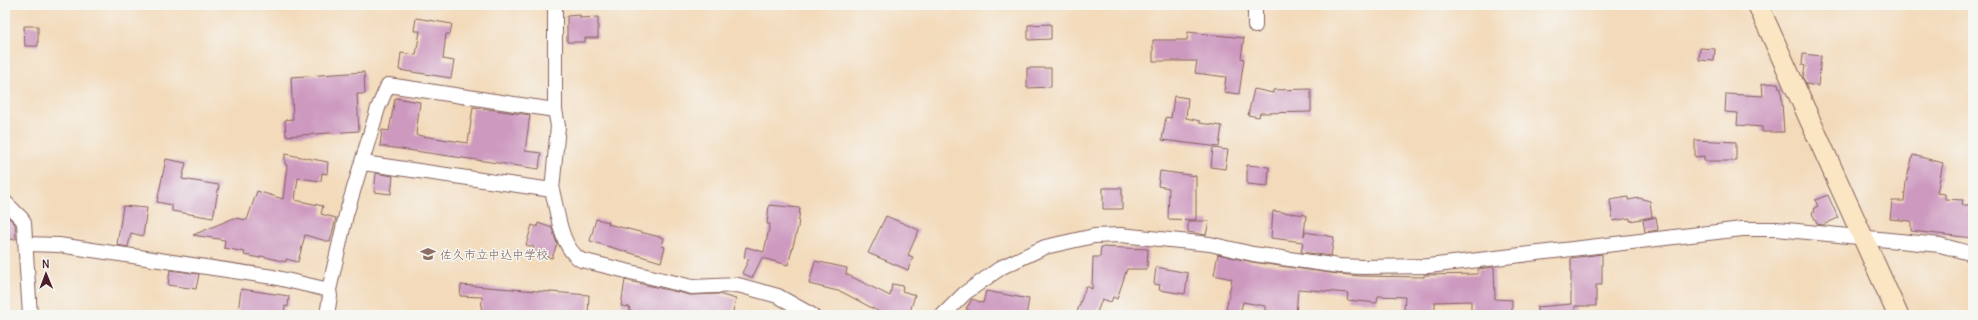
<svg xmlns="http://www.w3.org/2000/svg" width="1978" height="320" font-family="Delius,'Klee One',sans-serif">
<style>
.building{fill:#cd99bf}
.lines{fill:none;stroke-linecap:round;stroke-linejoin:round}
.street-casing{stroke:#85605d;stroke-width:16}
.secondary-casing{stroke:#85605d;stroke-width:22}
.street{stroke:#fff;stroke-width:14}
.secondary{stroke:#fbe6c4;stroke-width:20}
.labels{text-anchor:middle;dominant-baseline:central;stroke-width:3;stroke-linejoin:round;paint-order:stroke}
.education-label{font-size:12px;fill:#785e54;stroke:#f6f6f2;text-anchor:start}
</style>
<rect width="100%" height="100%" fill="#f6f6f2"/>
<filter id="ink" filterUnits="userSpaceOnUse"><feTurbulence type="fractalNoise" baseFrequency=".025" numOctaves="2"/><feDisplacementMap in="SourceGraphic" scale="8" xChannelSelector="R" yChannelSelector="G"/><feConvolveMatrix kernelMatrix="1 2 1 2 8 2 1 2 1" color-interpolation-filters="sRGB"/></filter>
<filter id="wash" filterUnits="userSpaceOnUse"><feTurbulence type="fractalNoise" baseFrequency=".012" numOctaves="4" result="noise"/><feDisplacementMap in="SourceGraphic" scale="16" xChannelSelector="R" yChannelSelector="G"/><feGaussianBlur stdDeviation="0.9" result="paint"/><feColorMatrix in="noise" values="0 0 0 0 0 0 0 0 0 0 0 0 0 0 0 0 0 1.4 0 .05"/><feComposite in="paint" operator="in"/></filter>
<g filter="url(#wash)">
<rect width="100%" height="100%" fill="#f3daba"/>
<g id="blocks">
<path class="building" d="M580,15V18L598,17V38H585V42H567V16Z
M416,18L452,24L450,34H446L443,59L454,61L451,78L399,70L401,53L416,55L420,31H414Z
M1051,24V39L1028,40V25Z
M24,26H38V46H25Z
M1188,32L1244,38L1241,58L1244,59L1239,94L1224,92L1226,77L1195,73L1197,61H1153V40H1187Z
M1700,48L1715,49L1714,61L1699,60Z
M1803,54L1821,56L1818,86L1806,84L1803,78L1805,66L1802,65Z
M1027,68H1051V87L1027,88Z
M364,72L365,94H357L359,131L286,136L285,120L293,119L291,77Z
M1778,83L1779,88H1781L1784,132H1762V127L1737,125L1738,113L1725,112L1726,94L1763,96L1762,84Z
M1254,89L1273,93V90L1311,89V112L1260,113L1259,117L1248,115Z
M1174,96L1188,98L1186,118L1200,121L1199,123L1222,126L1219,147L1162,140L1166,117L1171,118Z
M395,98L420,102L416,135L468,143L473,107L530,115L525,151L541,153L539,169L380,146L382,130L389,131Z
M1695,140L1736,142V161H1704V156L1695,157Z
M1213,148L1228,150L1225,169L1211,167Z
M285,154L328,162L327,174L322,173L321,181L298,178L295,200L323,206L321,214L336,218L330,242L305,235L298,262L286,259V262L261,256L260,258L244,255L245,252L224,248L225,240L193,235L234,218L247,220L257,191L283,199L287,165L285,164Z
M1913,155L1943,163L1937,193L1945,194V199L1963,200L1962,205H1970L1969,215H1973V238L1911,231V221L1890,219L1892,201H1904L1906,182Z
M166,159L186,163L182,179L219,185L213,218L172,211V205L157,202Z
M1247,165L1269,167L1268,186L1247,184Z
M1160,171L1196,176V220L1168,219L1169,188L1158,186Z
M376,173L393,176L391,194L374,192Z
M1103,188H1122V209H1103Z
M1828,195L1838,218L1823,225L1817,224L1812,213L1815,211L1814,208L1818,206L1815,200Z
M1628,197V200L1639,198L1650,201L1652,217L1630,221V218L1613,221L1610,200Z
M769,205L800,208L798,227L788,265L762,258L752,278L742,273L749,259L744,258L746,247L764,252L770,224H767Z
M123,206L147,208L143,236L131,233L128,247L117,245Z
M1273,211L1306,215L1304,236L1305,232L1334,237L1331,256L1301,252L1303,242L1271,238Z
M5,214L15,224L16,239L5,240Z
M886,216L919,230L908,255L913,257L908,270L868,253Z
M1656,217L1658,230L1645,232L1643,220Z
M596,219L609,222L608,224L664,238L662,246L665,247L661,262L590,241Z
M1188,221H1209L1206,235L1188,232Z
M538,223L552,228L557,244L552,258L532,252L534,247L526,245L532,225L537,227Z
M1101,247L1148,249L1147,269H1127L1117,299L1113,297L1111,302L1102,299L1096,315H1076L1086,286L1092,289L1093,257H1100Z
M1218,254L1252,262L1338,274L1360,276L1424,277V275L1478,274V269L1494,267L1495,299L1512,300V315H1471V301L1435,302V311L1404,310L1405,297L1378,296L1377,303L1347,300L1348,293L1298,289L1296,315H1265V306L1243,302L1240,313L1226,310L1232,279L1214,275Z
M1602,254V285H1596V306H1575V315H1537V307L1571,304V258Z
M815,261L847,268L846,274L890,296L892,284L903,286L902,291L915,295L909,315H885L842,292L809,284Z
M1156,267L1188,273L1185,294L1159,290L1160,285L1154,284Z
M170,270L199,274L196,289L168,285Z
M625,280L690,295L718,294L736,299L732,315H710L697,312L696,315H646V313L629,311L630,307L621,306Z
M461,285L589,295L588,315H481L482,297L460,296Z
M241,289L289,296L288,307L285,306L284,315H260L238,312Z
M986,291L1029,299L1026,315H981L966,309L972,299L983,303Z"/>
</g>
</g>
<g filter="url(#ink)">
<use href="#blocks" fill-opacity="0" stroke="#85605d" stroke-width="1"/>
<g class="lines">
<g class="street-casing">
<path id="street" d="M1255,5V26
M363,163L552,190C558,213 560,247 581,260L692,287L738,285L778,296L812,315
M552,190L558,126L555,110V5
M5,202L22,219L24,223L30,315
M26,244L59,245L273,277L329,290
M327,315L330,296L329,290L346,215L378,108L388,85L555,110
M943,315L965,293L1002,267L1045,247L1094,236L1120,235L1210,244L1253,254L1339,266L1363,267L1428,266L1742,229H1777L1940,245L1973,254"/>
</g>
<g class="secondary-casing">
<path id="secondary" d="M1758,5L1898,315"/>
</g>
<use href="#street" class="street"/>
<use href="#secondary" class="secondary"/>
</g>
</g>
<defs>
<g id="school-bare" transform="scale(1.2)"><path d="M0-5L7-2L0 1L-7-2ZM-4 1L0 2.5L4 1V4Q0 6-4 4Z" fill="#8d6e63" stroke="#f6f6f2" stroke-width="2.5" paint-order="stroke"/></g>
</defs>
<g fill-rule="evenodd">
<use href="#school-bare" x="428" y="254"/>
</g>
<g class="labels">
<g class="education-label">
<text x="440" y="254">佐久市立中込中学校</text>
</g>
</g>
<rect width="1978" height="320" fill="none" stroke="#f6f6f2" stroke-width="20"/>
<g transform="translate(46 274) rotate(359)" stroke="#f6f6f2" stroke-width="3" paint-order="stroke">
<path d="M0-3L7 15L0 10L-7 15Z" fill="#4a1f2b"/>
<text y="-6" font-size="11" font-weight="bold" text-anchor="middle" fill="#4a1f2b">N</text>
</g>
</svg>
